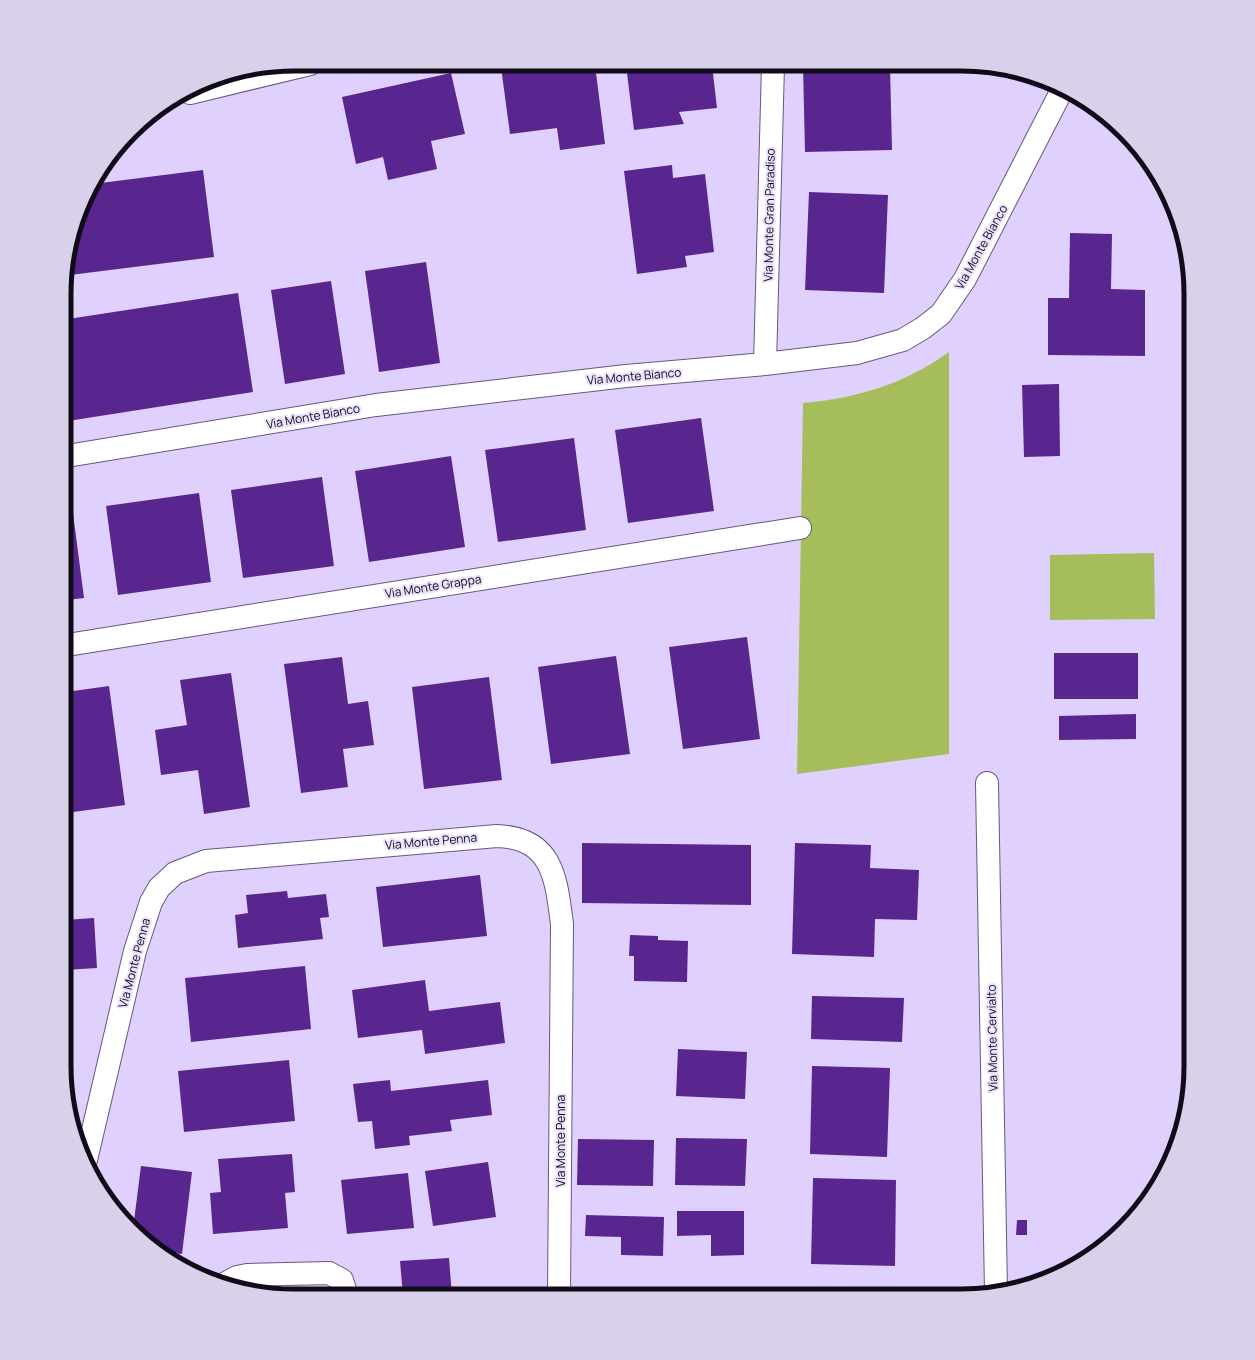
<svg xmlns="http://www.w3.org/2000/svg" width="1255" height="1360" font-family="Manrope,sans-serif">
<style>
.green{fill:#a5be5b}
.building{fill:#592690}
.lines{fill:none;stroke-linecap:round;stroke-linejoin:round}
.street-casing{stroke:#67587f;stroke-width:24}
.street{stroke:#fff;stroke-width:22}
.labels{text-anchor:middle;dominant-baseline:central;stroke-width:4;stroke-linejoin:round;paint-order:stroke}
.street-label{font-size:12px;fill:#100a19;stroke:#eae1fc}
.rim{fill:none;stroke:#100a19;stroke-width:5}
</style>
<rect width="100%" height="100%" fill="#e0d0fd"/>
<path class="green" d="M949,352V754L797,774L803,403C858,398 904,384 949,352Z
M1154,553L1155,619L1050,620V555Z"/>
<path class="building" d="M519,65H595L605,144L560,150L557,128L510,134L501,67Z
M626,65H712L717,108L679,112L684,124L634,130Z
M803,65L890,66L892,150L805,152Z
M451,73L465,134L431,141L437,169L388,180L383,157L356,164L342,97Z
M672,165L673,178L705,174L714,252L685,256L687,267L637,274L624,171Z
M203,170L214,257L70,275L68,249L93,184Z
M809,192L888,195L884,293L805,290Z
M1070,233L1112,234L1111,289L1145,290V356L1048,355V298H1069Z
M1182,251H1185L1191,279V359H1183Z
M426,262L440,363L379,372L365,271Z
M331,281L345,374L285,384L271,290Z
M238,293L253,392L68,421V319Z
M1182,372H1191V571H1186Z
M1059,384L1060,456L1024,457L1022,385Z
M701,418L714,511L628,523L615,430Z
M574,438L586,530L498,542L485,450Z
M451,456L465,547L369,562L355,471Z
M322,477L334,566L243,578L231,490Z
M199,493L211,582L118,595L106,506Z
M67,513H73L84,598L67,600Z
M1185,585H1191V698H1184Z
M747,637L760,739L683,749L669,647Z
M1054,653H1138V699H1054Z
M616,656L630,754L551,764L538,667Z
M342,657L348,704L368,701L374,745L343,749L348,787L301,793L284,664Z
M231,673L250,807L204,814L198,770L161,775L155,730L187,725L180,680Z
M489,677L502,780L424,789L412,687Z
M109,686L125,805L66,813V692Z
M1136,714V739L1059,740V716Z
M582,843L751,845V905L582,903Z
M795,843L871,845L870,868L919,870L917,920L875,919L874,957L792,954Z
M480,875L487,936L383,947L376,887Z
M287,891L288,898L326,894L329,917L320,918L323,939L238,948L235,915L248,913L246,895Z
M94,918L97,968L65,970V920Z
M630,935L658,936V940L688,941L687,982L634,981V956H629Z
M305,966L311,1029L191,1042L185,978Z
M425,980L429,1011L500,1002L505,1043L425,1054L422,1030L358,1038L352,990Z
M812,996L904,998L902,1042L811,1039Z
M65,1017H67L73,1083L65,1084Z
M678,1049L747,1052L745,1099L676,1096Z
M289,1060L295,1121L184,1132L178,1071Z
M812,1066L890,1068L887,1157L810,1154Z
M390,1080L391,1091L488,1080L492,1115L450,1120L452,1131L409,1136L410,1145L375,1149L372,1121L358,1122L353,1084Z
M676,1138L747,1139L745,1186L675,1185Z
M578,1139L654,1140L653,1186L577,1185Z
M292,1154L295,1192L285,1193L288,1228L213,1234L210,1193L221,1192L218,1159Z
M488,1162L496,1217L433,1226L425,1171Z
M141,1166L192,1172L182,1254L159,1251L142,1239L133,1229Z
M408,1173L414,1228L347,1234L341,1180Z
M813,1178L896,1180L895,1266L811,1264Z
M677,1211H744V1255L711,1256V1235L677,1236Z
M586,1215L664,1217L663,1256L621,1255V1237L585,1236Z
M1017,1220H1027V1235H1016Z
M449,1258L452,1296H403L400,1261Z
M672,1293L709,1294V1296H672Z
M788,1294H817V1296H788Z"/>
<g class="lines">
<g class="street-casing">
<path id="street" d="M190,93L310,64
M765,364L773,65
M67,456L376,405L626,376L765,364L857,353L903,340L923,328L941,314L965,279L1062,90
M67,645L800,528
M987,783L996,1292
M86,1160L135,951L151,902L159,888L175,873L206,861L497,836C553,838 556,878 562,924L559,1296
M224,1284L237,1277L247,1275L329,1273L342,1280L347,1296"/>
</g>
<use href="#street" class="street"/>
</g>
<g class="labels">
<g class="street-label">
<text transform="translate(769 215) rotate(-89)">Via Monte Gran Paradiso</text>
<text transform="translate(981 247) rotate(-61)">Via Monte Bianco</text>
<text transform="translate(634 376) rotate(-5)">Via Monte Bianco</text>
<text transform="translate(313 416) rotate(-10)">Via Monte Bianco</text>
<text transform="translate(433 586) rotate(-9)">Via Monte Grappa</text>
<text transform="translate(431 841) rotate(-5)">Via Monte Penna</text>
<text transform="translate(134 963) rotate(-75)">Via Monte Penna</text>
<text transform="translate(992 1038) rotate(-91)">Via Monte Cervialto</text>
<text transform="translate(560 1141) rotate(-90)">Via Monte Penna</text>
</g>
</g>
<path d="M0 0H1255V1360H0ZM294 71H961A223 223 0 0 1 1184 294V1066A223 223 0 0 1 961 1289H294A223 223 0 0 1 71 1066V294A223 223 0 0 1 294 71Z" fill="#d9d0ea" fill-rule="evenodd"/>
<path class="rim" d="M294 71H961A223 223 0 0 1 1184 294V1066A223 223 0 0 1 961 1289H294A223 223 0 0 1 71 1066V294A223 223 0 0 1 294 71Z"/>
</svg>
